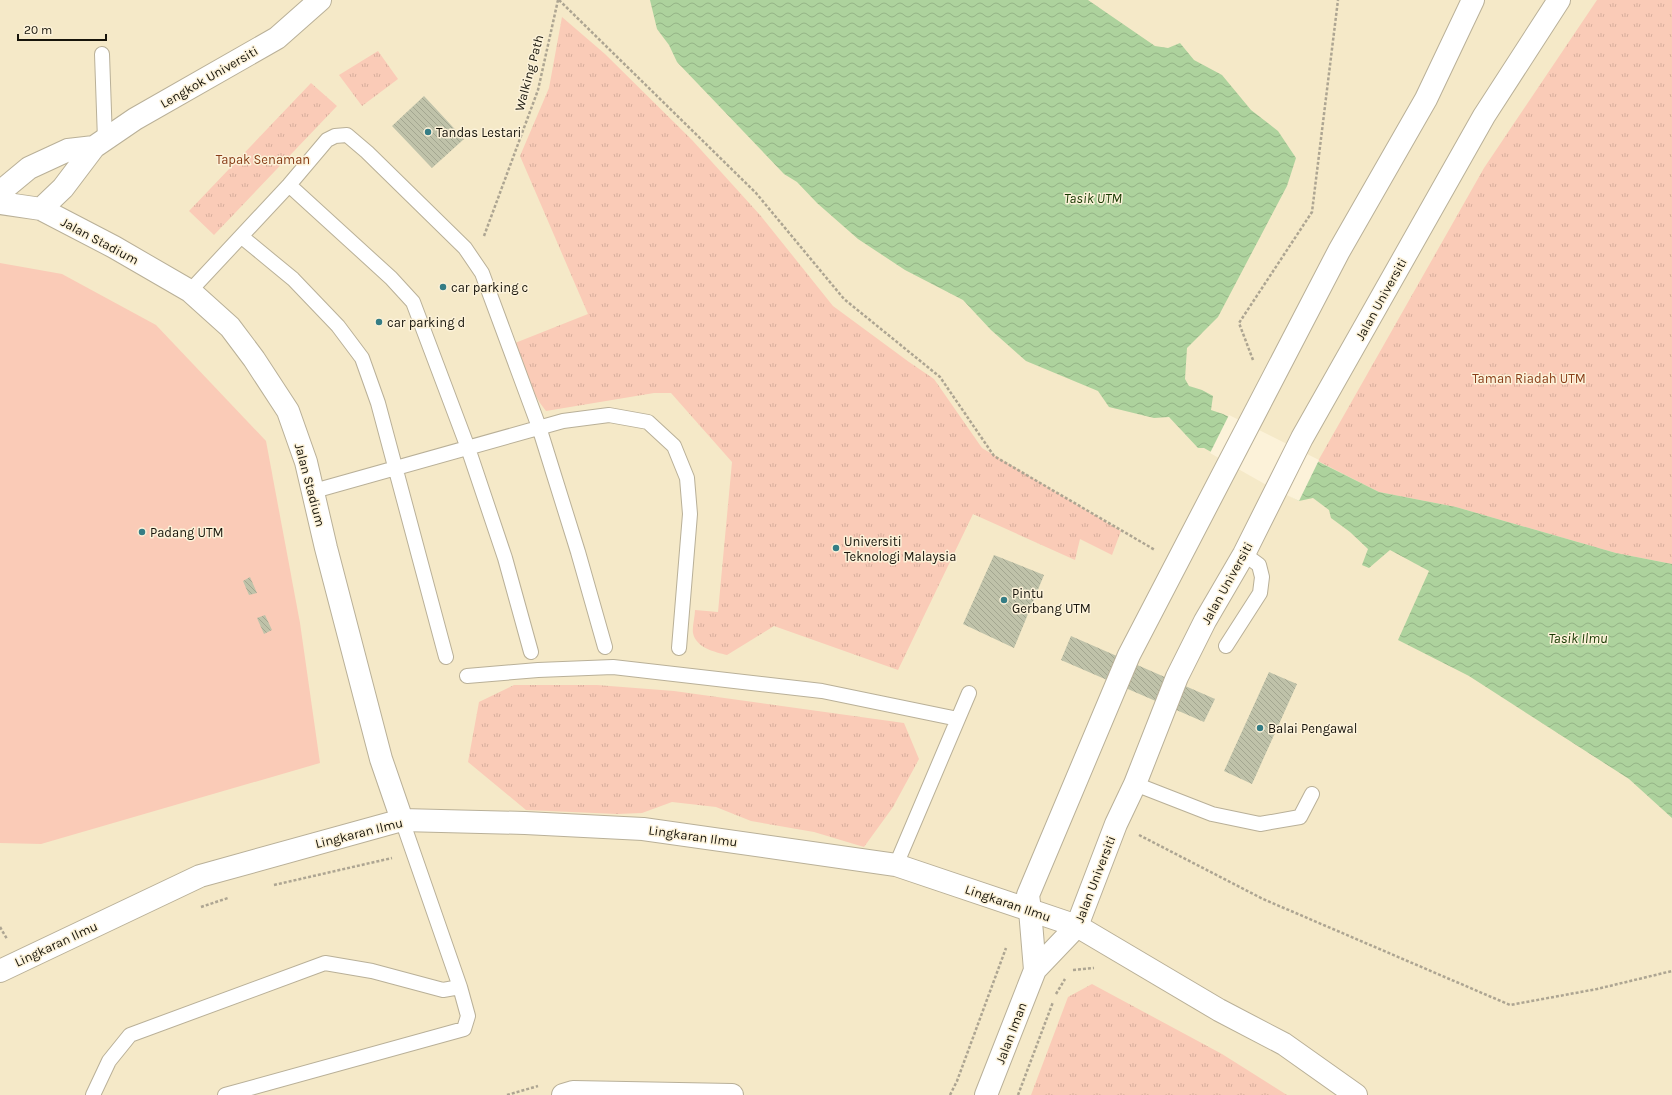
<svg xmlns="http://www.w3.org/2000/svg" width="1672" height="1095" font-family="Karla,sans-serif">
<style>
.built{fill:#f5e9c8}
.grass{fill:url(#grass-tufts)}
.pitch{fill:#facbb7}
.water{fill:url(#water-waves)}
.pier{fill:#fcf2d9}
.building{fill:url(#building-back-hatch)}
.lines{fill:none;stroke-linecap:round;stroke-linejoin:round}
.service-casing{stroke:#b9b098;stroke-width:16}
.minor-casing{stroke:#b9b098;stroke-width:24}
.tertiary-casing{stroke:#b9b098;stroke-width:24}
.path{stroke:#ada592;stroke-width:2.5;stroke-dasharray:3 2;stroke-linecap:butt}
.service{stroke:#fff;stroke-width:14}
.minor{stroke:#fff;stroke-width:22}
.tertiary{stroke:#fff;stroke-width:22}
.poi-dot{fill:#357d85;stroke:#fcf2d9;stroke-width:1.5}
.labels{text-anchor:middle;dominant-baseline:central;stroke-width:3;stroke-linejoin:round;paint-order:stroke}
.street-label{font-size:13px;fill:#17140b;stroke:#fcf2d9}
.poi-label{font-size:13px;fill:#17140b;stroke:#fcf2d9;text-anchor:start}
.park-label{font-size:13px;fill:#883d18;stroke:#fcf2d9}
.water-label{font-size:14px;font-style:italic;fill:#163800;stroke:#fcf2d9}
</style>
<defs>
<pattern id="grass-tufts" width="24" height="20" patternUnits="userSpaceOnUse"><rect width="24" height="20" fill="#facbb7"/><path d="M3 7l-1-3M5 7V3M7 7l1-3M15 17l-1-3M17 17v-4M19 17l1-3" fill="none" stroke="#d6ad9c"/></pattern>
<pattern id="water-waves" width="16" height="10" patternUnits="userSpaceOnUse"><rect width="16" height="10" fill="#add29d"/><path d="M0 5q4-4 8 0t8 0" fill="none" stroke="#94b386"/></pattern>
<pattern id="building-back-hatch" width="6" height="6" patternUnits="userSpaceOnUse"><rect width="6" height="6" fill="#bfc2a9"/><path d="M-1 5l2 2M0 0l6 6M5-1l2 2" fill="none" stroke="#a3a690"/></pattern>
</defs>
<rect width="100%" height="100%" fill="#fcf2d9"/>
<path class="built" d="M0,0H1672V1095H0Z"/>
<path class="grass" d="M1597,0H1672V564L1616,553L1456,507L1379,492L1318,461L1484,168Z
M562,17L605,54L692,140L760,215L833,306L909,362L934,379L982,448L1121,531L1112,555L1080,539L1075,560L973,514L898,670L774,626L727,655C715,652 696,648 693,633C692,627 695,617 695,610L718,612L732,462L671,393H654L546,411C530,392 523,366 515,343L588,314L520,156L549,88Z
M378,51L398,79L362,106L339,75Z
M311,83L337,106L214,235L189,211Z
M514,685H597L674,691L904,723L919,759L893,807L864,847L814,832L751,821L716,807L672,802L642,813L617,814L526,810L468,762L479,702Z
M1092,984L1222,1054L1287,1095H1031L1068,997Z"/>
<path class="pitch" d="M0,263L62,274L156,325L266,441L300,623L320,763L41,844L0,843Z"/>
<path class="water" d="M650,0H1088L1155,46L1168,48L1180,43L1194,60L1222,75L1251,110L1278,131L1296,158L1287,186L1218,317L1187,348L1185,379L1189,386L1202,390L1213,396L1211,410L1223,414L1379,492L1456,507L1616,553L1672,564V818L1629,779L1469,676L1398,640L1429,571L1390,550L1369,568L1362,565L1368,549L1350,532L1331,518L1329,510L1313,498L1299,501L1204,448H1198L1169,417L1154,418L1109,407L1098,391L1026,361L991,330L963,300L905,270L858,239L817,203L797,182L784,174L677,62L669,45L657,29Z"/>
<path class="pier" d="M1229,415L1319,460L1299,501L1270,487L1210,453Z"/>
<path class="building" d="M424,96L464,139L432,168L392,126Z
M994,555L1044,575L1014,648L963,624Z
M250,577L257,593L249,595L243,581Z
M265,615L272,630L264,634L257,618Z
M1071,636L1215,699L1204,722L1061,660Z
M1269,672L1297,684L1252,784L1224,771Z"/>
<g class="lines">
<g class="service-casing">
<path id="service" d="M102,54L105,140
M289,185L391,278L413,302L468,448L505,558L531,652
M242,237L293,279L338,326L362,358L378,403L446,657
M190,291L289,185L327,140L335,136L347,135L367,152L465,248L482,273L539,427L578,552L605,647
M314,491L563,421L609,415L648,422L674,446L687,478L690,514L679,648
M1226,646L1260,593L1262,577L1259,565L1244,554
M467,676L538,670L613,667L822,691L958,719
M1135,784L1212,814L1260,824L1300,817L1312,794
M896,865L969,693
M93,1095L109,1061L130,1035L325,963L372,971L443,990L460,987
M225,1095L464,1029L468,1016L460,987L402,820"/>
</g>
<g class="minor-casing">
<path id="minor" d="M1030,910L1035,970
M563,1095L573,1092L732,1095
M986,1095L1035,970L1077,926"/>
</g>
<g class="tertiary-casing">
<path id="tertiary" d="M0,192L29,168L68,150L94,147
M0,203L41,209L114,247L190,291L230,327L254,359L288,411L306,462L326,548L381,759L402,820
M41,209L63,188L94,147L135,119L277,38L320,0
M1030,910L1028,895L1129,655L1339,251L1426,99L1473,0
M1077,926L1116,824L1135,784L1177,677L1205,621L1244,554L1302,438L1484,116L1559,0
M0,971L200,876L402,820L525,823L643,829L896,865L1077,926L1219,1010L1284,1044L1356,1095"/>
</g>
<path class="path" d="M559,0L756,193L844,299L940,377L994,456L1155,550
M484,236L538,90L558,0
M1253,360L1239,323L1312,212L1338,0
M1139,835L1263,899L1510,1005L1597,989L1672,971
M274,885L392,858
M201,907L228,898
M0,927L7,939
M1073,970L1094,968
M1056,994L1065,979
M507,1095L538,1086
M950,1095L957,1081L1006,948
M1018,1095L1053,1002"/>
<use href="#service" class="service"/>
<use href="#minor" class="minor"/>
<use href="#tertiary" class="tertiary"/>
</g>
<g class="poi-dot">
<circle cx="428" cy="132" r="4"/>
<circle cx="443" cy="287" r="4"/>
<circle cx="379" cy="322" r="4"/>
<circle cx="142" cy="532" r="4"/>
<circle cx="836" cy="548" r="4"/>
<circle cx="1004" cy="600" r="4"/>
<circle cx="1260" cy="728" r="4"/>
</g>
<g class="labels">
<g class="street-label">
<text transform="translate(529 73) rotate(-75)">Walking Path</text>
<text transform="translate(209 77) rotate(-30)">Lengkok Universiti</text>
<text transform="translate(100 241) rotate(28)">Jalan Stadium</text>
<text transform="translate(1381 299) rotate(-61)">Jalan Universiti</text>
<text transform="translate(310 485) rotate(75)">Jalan Stadium</text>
<text transform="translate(1227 583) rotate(-61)">Jalan Universiti</text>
<text transform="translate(359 833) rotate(-14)">Lingkaran Ilmu</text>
<text transform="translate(693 836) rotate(8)">Lingkaran Ilmu</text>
<text transform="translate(1095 879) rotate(-69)">Jalan Universiti</text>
<text transform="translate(1008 903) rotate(19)">Lingkaran Ilmu</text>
<text transform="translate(56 944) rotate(-25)">Lingkaran Ilmu</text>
<text transform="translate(1011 1033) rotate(-69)">Jalan Iman</text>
</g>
<g class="poi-label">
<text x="436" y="132">Tandas Lestari</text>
<text x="451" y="287">car parking c</text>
<text x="387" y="322">car parking d</text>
<text x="150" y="532">Padang UTM</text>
<text x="844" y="541">Universiti<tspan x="844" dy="15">Teknologi Malaysia</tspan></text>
<text x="1012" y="593">Pintu<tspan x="1012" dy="15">Gerbang UTM</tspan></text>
<text x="1268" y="728">Balai Pengawal</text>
</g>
<g class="park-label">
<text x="263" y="159">Tapak Senaman</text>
<text x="1529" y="378">Taman Riadah UTM</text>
</g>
<g class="water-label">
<text x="1093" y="198">Tasik UTM</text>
<text x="1578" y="638">Tasik Ilmu</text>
</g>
</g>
<path d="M18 34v6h88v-6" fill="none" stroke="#17140b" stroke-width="2"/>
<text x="24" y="34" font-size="12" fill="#17140b" stroke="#fcf2d9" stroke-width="3" paint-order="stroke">20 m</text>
</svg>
